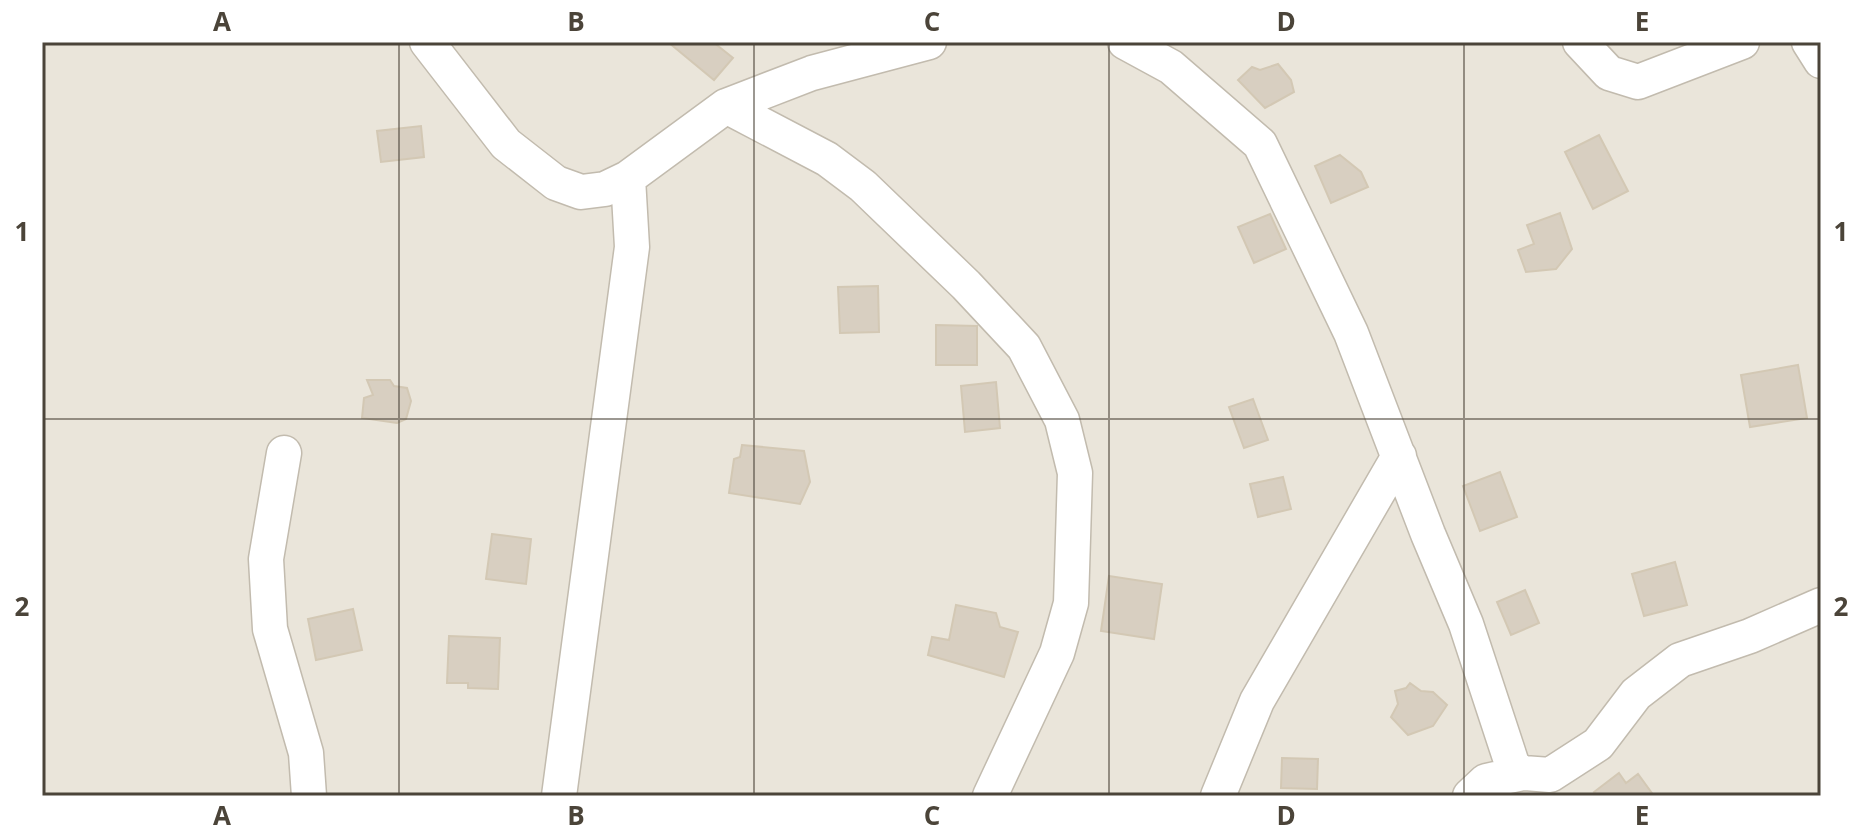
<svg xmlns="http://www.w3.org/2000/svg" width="1863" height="838" font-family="'Open Sans',sans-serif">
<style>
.residential{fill:#eae5da}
.building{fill:#d8cfc1;stroke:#d3c8b4;stroke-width:2}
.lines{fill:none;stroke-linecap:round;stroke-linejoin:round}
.minor-casing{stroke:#c2bbae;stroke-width:37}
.minor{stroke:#fff;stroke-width:34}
.grid{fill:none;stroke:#4b4439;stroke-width:2;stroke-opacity:0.55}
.neatline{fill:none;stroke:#4b4439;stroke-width:3}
.grid-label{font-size:26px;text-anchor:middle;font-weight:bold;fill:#4b4439}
</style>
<rect width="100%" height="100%" fill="#f6f3ec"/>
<path class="residential" d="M42,42H1821V796H42Z"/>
<path class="building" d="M668,42H713L733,58L714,80Z
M1278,64L1291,80L1294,92L1265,108L1238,80L1252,67L1260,70Z
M421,126L424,157L381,162L377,131Z
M1599,135L1628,191L1593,209L1565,152Z
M1340,155L1361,172L1368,187L1331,203L1315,166Z
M1560,213L1572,249L1556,269L1526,272L1518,250L1534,244L1527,225Z
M1270,214L1286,249L1254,263L1238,227Z
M878,286L879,332L840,333L838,287Z
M936,325L977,326V365H936Z
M1798,365L1807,418L1750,427L1741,375Z
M367,380H390L394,386L407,388L411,401L406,419L397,423L362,418L364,398L373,395Z
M996,382L1000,428L965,432L961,386Z
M1253,399L1268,440L1244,448L1229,407Z
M742,445L804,451L810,482L800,504L729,493L734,459L740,457Z
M1500,472L1517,517L1480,531L1463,486Z
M1283,477L1291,509L1258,517L1250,484Z
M492,534L531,539L526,584L486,579Z
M1675,562L1687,605L1644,616L1632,574Z
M1109,576L1162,584L1154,639L1101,631Z
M1525,590L1539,623L1511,635L1497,602Z
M956,605L996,613L1000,627L1018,632L1004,677L928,655L932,637L949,640Z
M353,609L362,650L316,660L308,619Z
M449,636L500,638L498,689L468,688V683H447Z
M1410,683L1421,691L1433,692L1447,705L1433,726L1408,735L1391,717L1398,704L1395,691L1406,688Z
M1282,758L1318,759L1317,789L1281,788Z
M1619,773L1626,783L1638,774L1654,796H1598L1594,792Z"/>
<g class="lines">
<g class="minor-casing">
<path id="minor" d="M427,42L506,144L556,183L581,192L605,189L628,178L726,106L812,73L929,42
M1125,42L1171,67L1260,144L1351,333L1428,534L1466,624L1513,767L1523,773L1550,775L1598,744L1636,694L1680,660L1750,636L1821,605
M1580,42L1609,73L1638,82L1742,42
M1809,42L1821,61
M726,106L827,159L863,186L966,285L1024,347L1062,420L1075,473L1071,603L1057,653L990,796
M284,453L266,559L270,629L306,753L309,796
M559,796L632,247L628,178
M1218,796L1257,701L1399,456
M1470,796L1486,781L1523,773"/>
</g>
<use href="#minor" class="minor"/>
</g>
<path class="grid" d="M399,42V796M754,42V796M1109,42V796M1464,42V796M42,419H1821"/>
<rect width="1863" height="838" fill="none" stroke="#ffffff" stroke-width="88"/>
<rect x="44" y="44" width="1775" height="750" class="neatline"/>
<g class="grid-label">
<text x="222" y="31">A</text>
<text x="576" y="31">B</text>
<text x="932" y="31">C</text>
<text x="1286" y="31">D</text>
<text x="1642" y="31">E</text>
<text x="22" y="241">1</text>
<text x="1841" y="241">1</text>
<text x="22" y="616">2</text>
<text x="1841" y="616">2</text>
<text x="222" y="825">A</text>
<text x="576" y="825">B</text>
<text x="932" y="825">C</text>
<text x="1286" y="825">D</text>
<text x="1642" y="825">E</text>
</g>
</svg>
